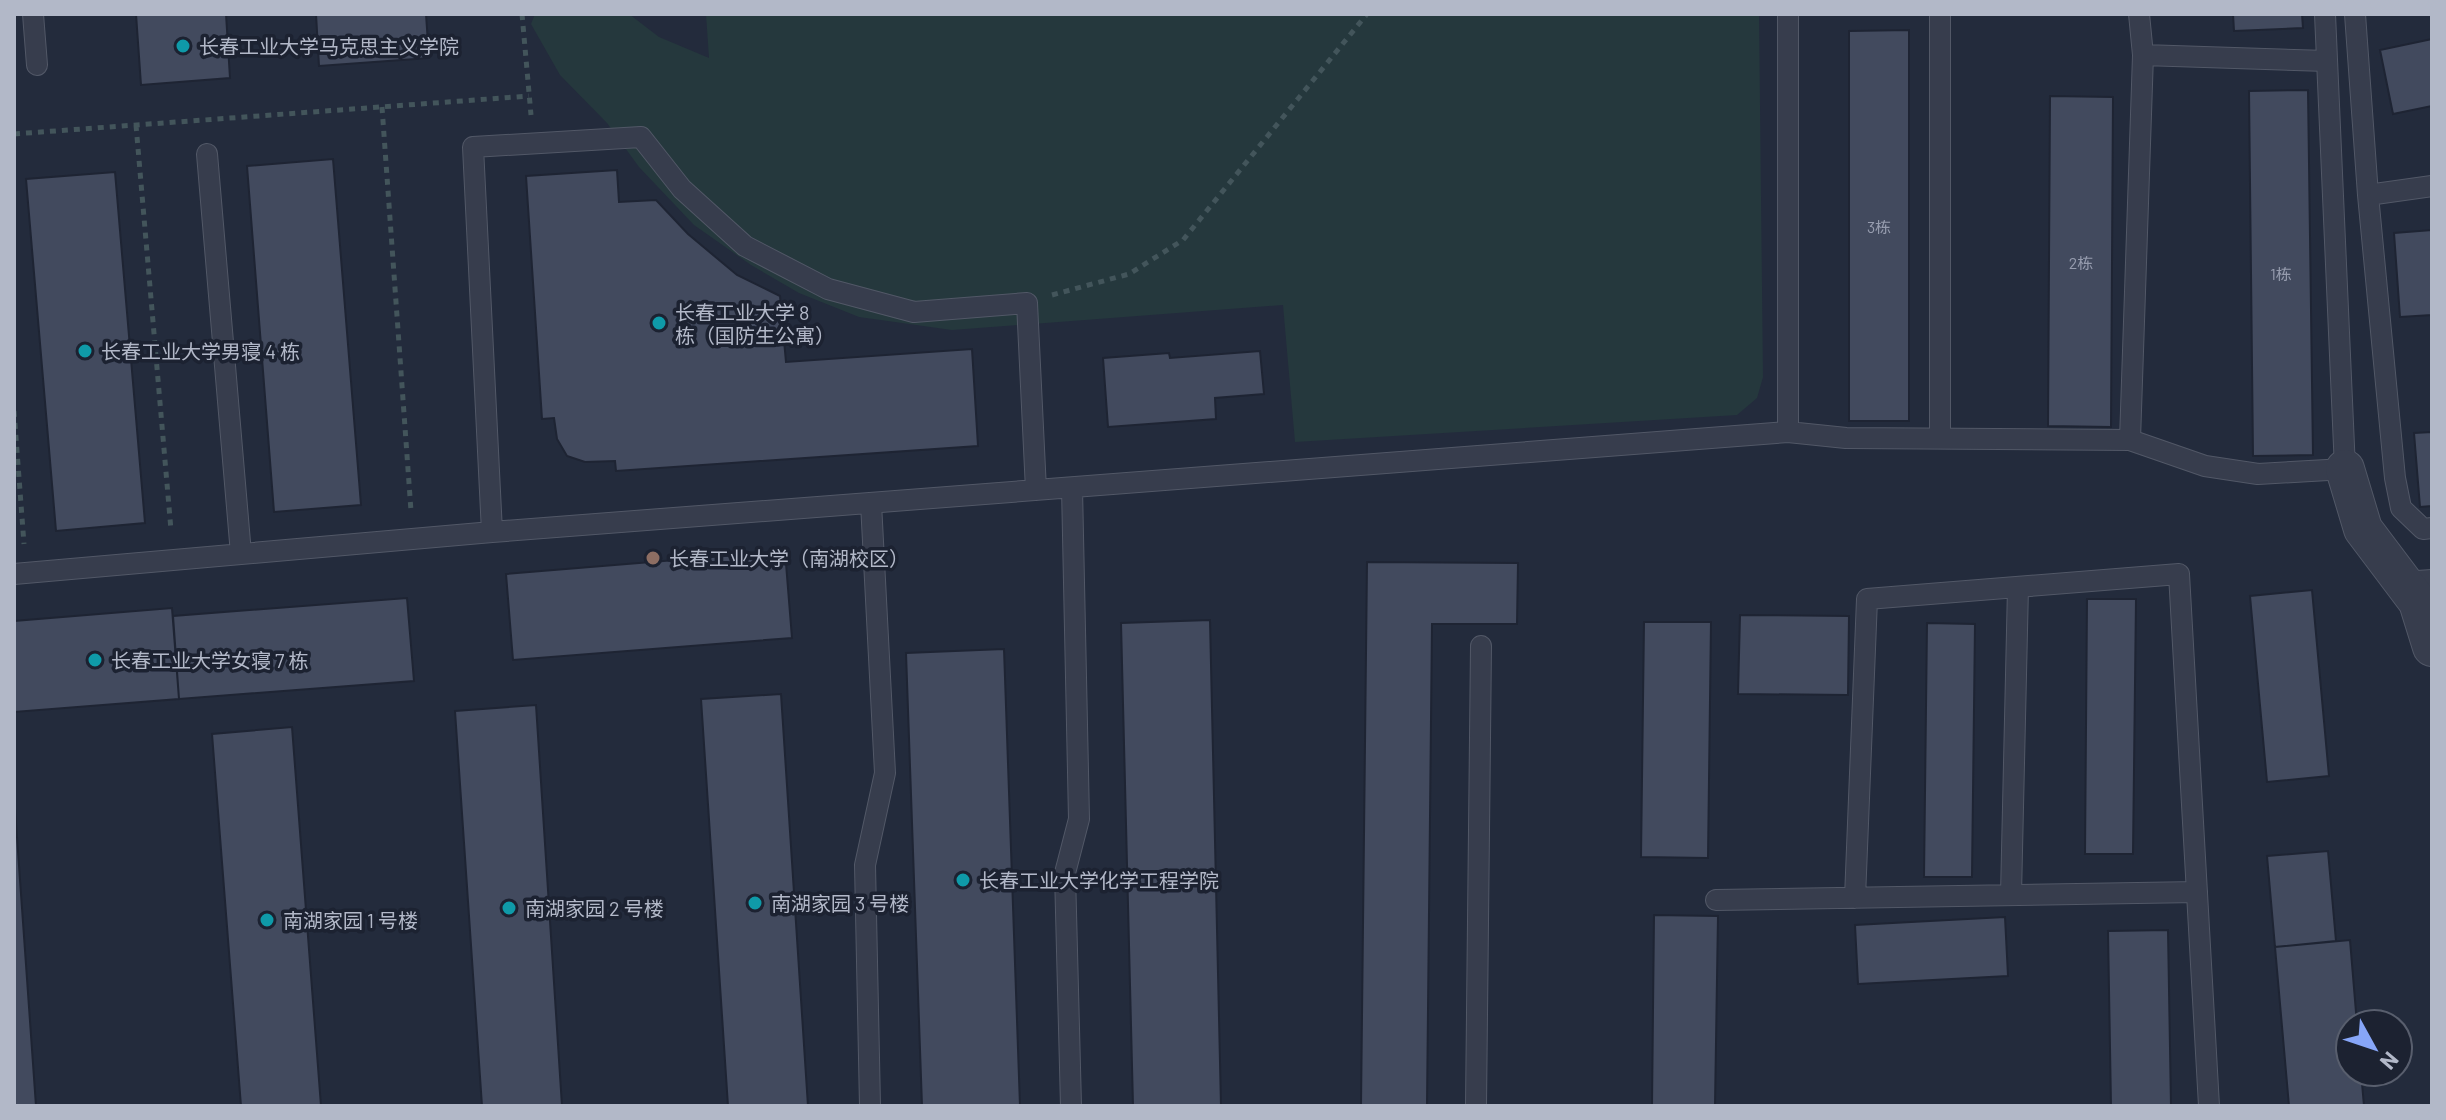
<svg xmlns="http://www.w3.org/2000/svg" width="2446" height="1120" font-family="Barlow,'Noto Sans SC',sans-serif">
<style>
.green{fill:#25383d}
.building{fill:#424a5e;stroke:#1e2433;stroke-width:2}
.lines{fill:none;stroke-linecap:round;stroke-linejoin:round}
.service-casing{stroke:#525867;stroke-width:22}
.minor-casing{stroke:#525867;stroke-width:40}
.path{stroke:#43555b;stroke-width:5;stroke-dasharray:6 6;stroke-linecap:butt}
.service{stroke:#373d4d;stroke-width:20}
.minor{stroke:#373d4d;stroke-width:38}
.culture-dot{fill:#0f9aa8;stroke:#1c2231;stroke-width:3}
.education-dot{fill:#8d6e63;stroke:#1c2231;stroke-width:3}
.labels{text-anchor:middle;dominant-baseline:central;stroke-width:7;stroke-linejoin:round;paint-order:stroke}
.number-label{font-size:16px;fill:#969cae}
.poi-label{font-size:20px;fill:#b2b8c8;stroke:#1c2231;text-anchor:start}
</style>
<rect width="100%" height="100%" fill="#232b3c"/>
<path class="green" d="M535,14H629L659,37L709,58L706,14H1759L1763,377L1757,398L1737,415L1295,442L1283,305L952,330L859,317L799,293L751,265L694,225L639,167L607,123L560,75L531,24Z"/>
<path class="building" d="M136,14H226L230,78L141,85Z
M316,14H426L429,58L319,66Z
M2233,14H2302L2303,28L2234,31Z
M1909,30V421H1849V31Z
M2432,39V106L2393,114L2380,50Z
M2308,90L2313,455L2253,456L2249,91Z
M2050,96L2113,97L2111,427L2048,426Z
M333,159L361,505L274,512L247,166Z
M617,170L619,202L656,200L688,234L737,275L780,296L786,362L972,349L978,446L616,471L615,461L585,462L567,456L557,439L554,418L542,419L526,176Z
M115,172L145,523L56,531L26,179Z
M2432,230V315L2400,317L2394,233Z
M1260,351L1264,394L1215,398L1216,419L1108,427L1103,358L1169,353L1170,358Z
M2432,432V506L2420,507L2414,433Z
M785,551L792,638L513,660L506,574Z
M1367,562L1518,563L1517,624H1432L1427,1106H1361Z
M2312,590L2329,776L2267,782L2250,596Z
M407,598L414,681L179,699L173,616Z
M2087,599H2136L2133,854H2085Z
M172,608L179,699L14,712V621Z
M1740,615L1849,616L1848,695L1738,694Z
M1210,620L1221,1106H1133L1121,623Z
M1644,622H1711L1708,858L1641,857Z
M1927,623L1975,624L1972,877H1924Z
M1004,649L1020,1106H922L906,653Z
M781,694L808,1106H728L701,699Z
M536,705L562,1106H482L455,711Z
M292,727L321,1106H241L212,734Z
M14,795L36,1106H14Z
M2328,851L2336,941L2275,947L2267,856Z
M1654,915L1718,916L1715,1106H1652Z
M2005,917L2008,976L1858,984L1855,925Z
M2168,930L2171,1106H2111L2108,931Z
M2350,940L2357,1024H2350V1072H2361L2364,1106H2289L2275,947Z"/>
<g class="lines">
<g class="service-casing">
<path id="service" d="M33,14L37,65
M1788,14V432
M2355,14L2368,195L2395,478L2401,508L2423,529L2432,528
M2143,55L2327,61
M207,154L241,554
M2368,195L2432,186
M1940,438V14
M2130,440L2143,55L2139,14
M492,532L473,147L641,137L682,189L745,246L828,289L914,312L1027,303L1036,490
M14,574L492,532L1788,432L1846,438L2130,440L2205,466L2258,474L2345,469L2325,14
M2403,582L2432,580
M2011,895L2018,587
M1855,898L1867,599L2179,574L2209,1106
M1716,900L2197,892
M870,1106L865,865L885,773L871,503
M1071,1106L1065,873L1079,819L1072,488
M1476,1106L1481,646"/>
</g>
<g class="minor-casing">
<path id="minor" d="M2345,469L2363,529L2418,602L2432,647"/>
</g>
<path class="path" d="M522,14L531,115
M382,107L411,511
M136,125L171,530
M14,134L529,96
M1052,295L1129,274L1183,240L1367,14
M14,411L24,544"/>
<use href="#service" class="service"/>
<use href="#minor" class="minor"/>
</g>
<g class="culture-dot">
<circle cx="183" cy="46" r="8"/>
<circle cx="659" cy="323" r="8"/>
<circle cx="85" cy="351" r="8"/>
<circle cx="95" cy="660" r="8"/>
<circle cx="963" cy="880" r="8"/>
<circle cx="755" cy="903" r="8"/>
<circle cx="509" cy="908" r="8"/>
<circle cx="267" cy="920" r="8"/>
</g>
<circle class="education-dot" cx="653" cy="558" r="8"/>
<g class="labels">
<g class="number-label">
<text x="1879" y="226">3栋</text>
<text x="2081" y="262">2栋</text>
<text x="2281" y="273">1栋</text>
</g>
<g class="poi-label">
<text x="199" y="46">长春工业大学马克思主义学院</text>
<text x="675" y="312">长春工业大学 8<tspan x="675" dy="23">栋（国防生公寓）</tspan></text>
<text x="101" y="351">长春工业大学男寝 4 栋</text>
<text x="669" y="558">长春工业大学（南湖校区）</text>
<text x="111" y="660">长春工业大学女寝 7 栋</text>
<text x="979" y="880">长春工业大学化学工程学院</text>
<text x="771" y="903">南湖家园 3 号楼</text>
<text x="525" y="908">南湖家园 2 号楼</text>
<text x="283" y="920">南湖家园 1 号楼</text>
</g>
</g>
<rect width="2446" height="1120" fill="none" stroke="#b2b8c8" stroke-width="32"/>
<g transform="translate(2374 1048) rotate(130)"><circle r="38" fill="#1c2231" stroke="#585e6d" stroke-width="2"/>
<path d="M0-6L14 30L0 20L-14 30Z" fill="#87a6f8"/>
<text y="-12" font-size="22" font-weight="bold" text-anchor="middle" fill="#b2b8c8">N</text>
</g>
</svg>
